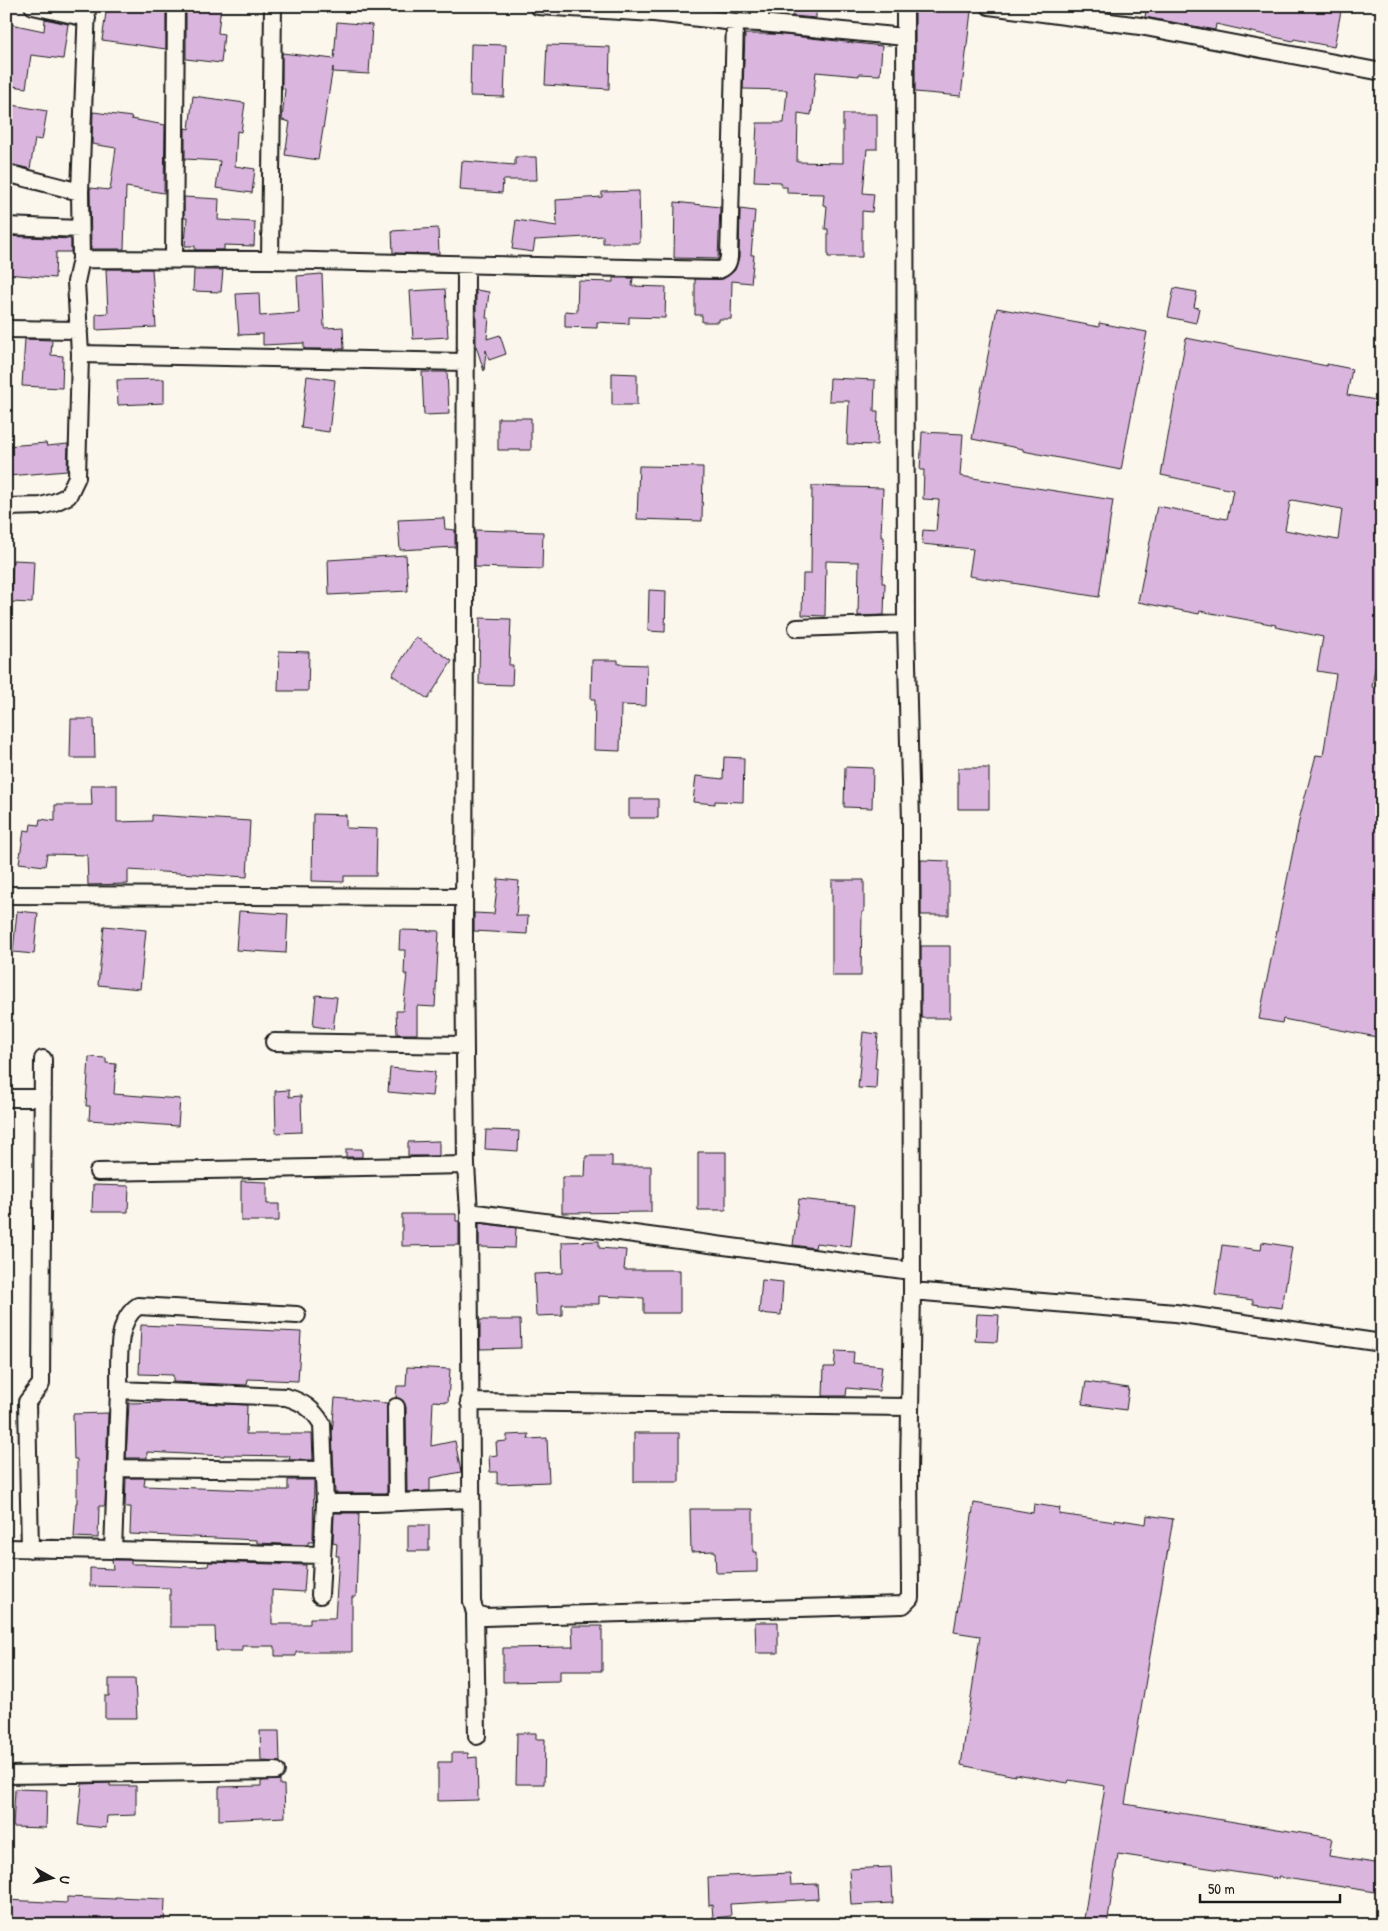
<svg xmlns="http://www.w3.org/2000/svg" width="1388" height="1931" font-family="'Patrick Hand',sans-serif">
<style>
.building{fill:#dab6df;stroke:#1c1c1c;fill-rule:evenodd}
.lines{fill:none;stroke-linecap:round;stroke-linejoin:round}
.minor-casing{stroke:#1c1c1c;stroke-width:20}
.minor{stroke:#fbf7ec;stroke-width:16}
</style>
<rect width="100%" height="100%" fill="#fbf7ec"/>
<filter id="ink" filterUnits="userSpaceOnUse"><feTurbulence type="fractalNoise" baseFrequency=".02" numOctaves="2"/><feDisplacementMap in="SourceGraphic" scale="10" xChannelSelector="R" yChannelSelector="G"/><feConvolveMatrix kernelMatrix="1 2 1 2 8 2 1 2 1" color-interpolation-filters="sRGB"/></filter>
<g filter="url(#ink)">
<path class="building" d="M107,6H166V49L102,40Z
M186,6H221L218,33L224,34L221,63L186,59Z
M793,6H816V18L792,16Z
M915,6L971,11L961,96L915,92Z
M1147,6H1342L1334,47L1294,39L1293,41L1216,24L1215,30L1145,17Z
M45,19L68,24L63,59L31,55L26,88L6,85V23L44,31Z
M337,22L372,25L369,74L333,72V67L318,160L285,155L290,122L282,120L285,89L282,88V53L334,59Z
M745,34H775L882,46L880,75L859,74V76L816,72L811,115L798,113L797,162L843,163V114H877V149H867L863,193L874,194L872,212L862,211V257H828V229H825L827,206L823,205L824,194L787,193V187H781V182L754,181L757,123H784L787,90L743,89Z
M471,44L506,45L504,97L470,96Z
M547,45L610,47L609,89L545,85Z
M193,96L245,103L241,132L237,131L235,166L255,169L252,193L216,188L220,161L185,159V128L189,129Z
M12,105L47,111L42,140L35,139L30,169L6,163V143Z
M93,112L132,117L131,119L165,125L164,193L126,187L124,249H91L90,188L110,190L116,148L92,144Z
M515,157H536L537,180H503L502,193L460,190L462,161L515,165Z
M639,191L640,243H603V236L535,240L533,252L512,249L516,220L557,226L556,200L602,197V192Z
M184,197L219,199L218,220L255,222L254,246L224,245V250H195V246H185L187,218H184Z
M675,202L720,207L718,259L674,258Z
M740,209L755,211L751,255H754L751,283L732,281L731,319H719V322H702V315H695V279H723L735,270L739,257Z
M438,228L439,254L393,253L392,231Z
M6,236L71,239V252H56L55,278L6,274Z
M106,269H152L156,327L96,330V314L108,313Z
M194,270H223L221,292L193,291Z
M322,274L324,328L343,327L344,349H304V343L263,345V334L239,335L236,294L259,293L260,316L299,313L297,276Z
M613,278H633L632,286L666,287L665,318L629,317V324L597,322V328L565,327V311L577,312L578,281L613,282Z
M1174,288L1197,292L1194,307L1199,308L1196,323L1168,317Z
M445,289L448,337L413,339L410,291Z
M476,290L489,292L486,318H489L487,339L500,335L506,354L489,360L486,350L484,371L476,346Z
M997,308L1099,327V323L1147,332L1121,470L1023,451V449L972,439Z
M1186,338L1327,366V364L1352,369L1347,395L1382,401V624L1372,687L1382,689V1038L1283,1019L1282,1023L1259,1019L1300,816L1316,755L1323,756L1336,674L1317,671L1323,637L1275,627L1276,625L1200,611L1199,614L1138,602L1157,506L1227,519L1233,490L1161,475ZM1292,500L1342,509L1338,540L1285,530L1290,502Z
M25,339L52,340L51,355L63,356L62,388L22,386Z
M422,372H447L449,414L424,415Z
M612,373L637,374V405H612Z
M307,376L335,380L329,432L301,428Z
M830,378L875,380L874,411H878L877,445L847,444L849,401H829Z
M164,379V403L118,405L117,380Z
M498,418H531V450H498Z
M922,432L963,434L960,476L1113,500L1099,597L969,576L973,549L922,544L923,530L936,531L939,500L923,499L924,470H920Z
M46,443L47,446L68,444L67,471L8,476L6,446Z
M639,466L703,467L702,521L637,519Z
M812,486L883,488L881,537H884L882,583H885L884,615L858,616L859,562L826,561L825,616L802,615L803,574H811Z
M444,518L445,529L455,530V547L400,550L398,520Z
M475,530L543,532L542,569L475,567Z
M406,555L408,591L329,595L328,560Z
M13,560L34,561L32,603L11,602Z
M649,590L666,591L665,632L648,631Z
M480,618L511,619L509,665H513L512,685L479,684Z
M416,637L452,661L428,699L392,675Z
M279,651L309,652L308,691H278Z
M592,660H618V664L647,665L646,706L621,705L620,751L594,750L595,699H591Z
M71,719H94L95,758H70Z
M724,757L744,758L743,802L715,801V804L693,802L696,776L723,779Z
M845,767L873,768L872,808L844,807Z
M958,768H989V809H958Z
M91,785H117V822L152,821V815L250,821L247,877L128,870V884L88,885L87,855L47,854L45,866L19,863L24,830L30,831L31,824L39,825L40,819L55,821V805H92Z
M629,799H658V818H629Z
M313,814L346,815V828L377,829L376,876H344V882L312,881Z
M921,860L949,861V915H921Z
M498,879L519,881L516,916H528L527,934L474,931V913L494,914Z
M832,880H864V912H862L861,976H832Z
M17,911L38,913L34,954L13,952Z
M239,911L288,914L286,953L236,950Z
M104,926L146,930L140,989L98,985Z
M400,930L439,931L435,1007L417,1006V1034H397L396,1011H403L407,974H404L405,950H399Z
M921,946H950V1018H921Z
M316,995L337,997L333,1029L313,1026Z
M863,1032L878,1034L875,1068H877L876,1089L858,1088Z
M89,1057L106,1058V1063L116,1064L114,1094L180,1099L178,1126L89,1120L90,1106H86Z
M390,1068L435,1072L432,1096L388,1092Z
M289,1090V1097L301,1096L302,1132L276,1133L275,1091Z
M486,1130L519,1131L518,1151L485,1149Z
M439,1141V1156H408V1142Z
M346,1149H362V1157H346Z
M698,1152H726V1210H698Z
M586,1156H612V1166H651V1212L562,1213V1177H585Z
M241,1181L267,1182V1204H279V1221H241Z
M93,1185L129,1186L128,1212H92Z
M799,1199L855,1205L851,1247L816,1243L815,1248L793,1245Z
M402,1214H456V1221H459V1245L402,1246Z
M479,1223L516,1228L515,1248L479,1247Z
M599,1241V1248L626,1250L624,1270H680V1313H644V1298L599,1296V1304H562V1315L536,1316L534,1274L563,1273L562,1242Z
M1262,1242L1292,1247L1282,1308L1253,1304V1300L1215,1295L1222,1245L1261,1250Z
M762,1280L783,1282L781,1315L759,1313Z
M977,1314L999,1315L997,1342L975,1341Z
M480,1320H520L521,1348L480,1349Z
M141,1325L301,1332L298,1381L248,1379L247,1385L173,1382V1375L139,1374Z
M836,1351L854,1352L853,1363L882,1366L879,1391L847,1388L846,1396H823L824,1367H834Z
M407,1367L450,1369L448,1402L433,1401L431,1446L455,1441L461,1472L430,1478V1491L407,1492L406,1407L404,1402L396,1397L397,1386H406Z
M1086,1382L1129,1388L1126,1410L1082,1404Z
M335,1398L387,1403V1493H335L332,1434Z
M171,1402L247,1405L246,1434H312L313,1460H289L290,1456L224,1455V1456L147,1452V1458H126L129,1403Z
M108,1413L105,1506H99L98,1538L74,1537L76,1503H77V1459H74L73,1414Z
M634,1433H679V1482H634Z
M529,1434L528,1439L547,1438L549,1482L497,1484V1472H490L489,1456L497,1455L496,1442L507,1441V1435Z
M126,1478H145L144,1486L252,1490H288V1480H314L313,1542H308V1545L257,1543V1540L130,1534L131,1507H125Z
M974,1503L1033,1513L1034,1504L1060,1508L1059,1514L1115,1522V1519L1146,1524L1147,1515L1173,1519L1125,1804L1332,1838L1329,1856L1382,1864V1893L1279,1877V1879L1118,1854L1107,1925H1083L1105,1786L1069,1780L1068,1783L1015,1774V1776L961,1765L980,1636L954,1632Z
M690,1509H753V1552H757V1572L716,1573L715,1551L691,1552Z
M334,1513H359L356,1597H352V1652H296V1656H275V1646H242V1651H216L215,1627H170V1588L90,1586V1568L113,1569L112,1560H131V1564H145V1565L193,1567L208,1566L209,1562L306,1565L304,1592L272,1590V1624H310V1618H335L339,1556H336L337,1544L333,1543Z
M408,1525H429V1551H408Z
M755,1622H778V1653H756Z
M572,1626H602V1671H560V1681L503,1682V1648L573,1647Z
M109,1679H135L137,1718H105V1696H109Z
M260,1731H279L280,1762L261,1761Z
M517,1733H536V1739H545L544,1784H516Z
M452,1753H468V1758L477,1757L478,1800L438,1801V1762H452Z
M280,1780V1785H284L285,1817L219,1820V1787L261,1786V1781Z
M110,1783V1786H136V1815L107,1816L106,1828L78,1825L82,1784Z
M15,1789L47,1790L46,1828L13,1827Z
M891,1867L893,1903L851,1905L849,1869Z
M790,1873L791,1885L817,1884L818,1899L730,1904L731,1916L713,1918L712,1905L709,1906L708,1877Z
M67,1897L115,1899V1897L165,1899L164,1925H6V1900L67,1903Z"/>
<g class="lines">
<g class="minor-casing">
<path id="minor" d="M33,6L87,18
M538,6L654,13L735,22L760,23L905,37
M989,6L1140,26L1382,72
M760,23V6
M6,173L80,192
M6,226L80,229
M81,259L270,260L719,270C726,267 728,264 729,257L735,22
M174,260L176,6
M270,260L273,6
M466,265L464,941L466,1165L469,1212L472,1602L475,1613L485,1617L903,1605L910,1598V1586L909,1472L912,1291L911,822L906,624L905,6
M6,329L79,330
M80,354L464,362
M6,507L41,506L55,502L68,496L77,477L80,354L76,282L81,259L80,192L87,6
M797,628L906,624
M6,895L464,897
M274,1042L465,1045
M6,1098H43
M98,1172L466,1165
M469,1212L911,1271
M912,1291L1175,1313L1382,1343
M119,1390C120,1364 114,1322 138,1306L297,1315
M469,1402L910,1407
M396,1407L397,1502
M116,1468L324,1470
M325,1503H376L470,1499
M6,1548L113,1550L119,1390L286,1397C303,1402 313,1409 322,1424L325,1503L320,1595
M30,1549L27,1402L41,1384L43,1059
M113,1550L322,1555
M475,1613L477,1736
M6,1775L276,1771"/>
</g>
<use href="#minor" class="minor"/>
</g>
</g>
<rect width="1388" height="1931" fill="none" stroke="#fbf7ec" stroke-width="25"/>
<rect x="12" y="12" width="1363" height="1906" fill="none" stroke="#1c1c1c" stroke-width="2" filter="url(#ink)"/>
<g transform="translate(52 1878) rotate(98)" stroke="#fbf7ec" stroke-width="4" paint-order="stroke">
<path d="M0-4L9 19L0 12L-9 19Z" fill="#1c1c1c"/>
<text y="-8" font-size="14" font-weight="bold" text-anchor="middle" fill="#1c1c1c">U</text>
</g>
<path d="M1200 1894v8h140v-8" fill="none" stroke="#1c1c1c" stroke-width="2.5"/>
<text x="1208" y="1894" font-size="15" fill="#1c1c1c" stroke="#fbf7ec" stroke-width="4" paint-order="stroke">50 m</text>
</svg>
